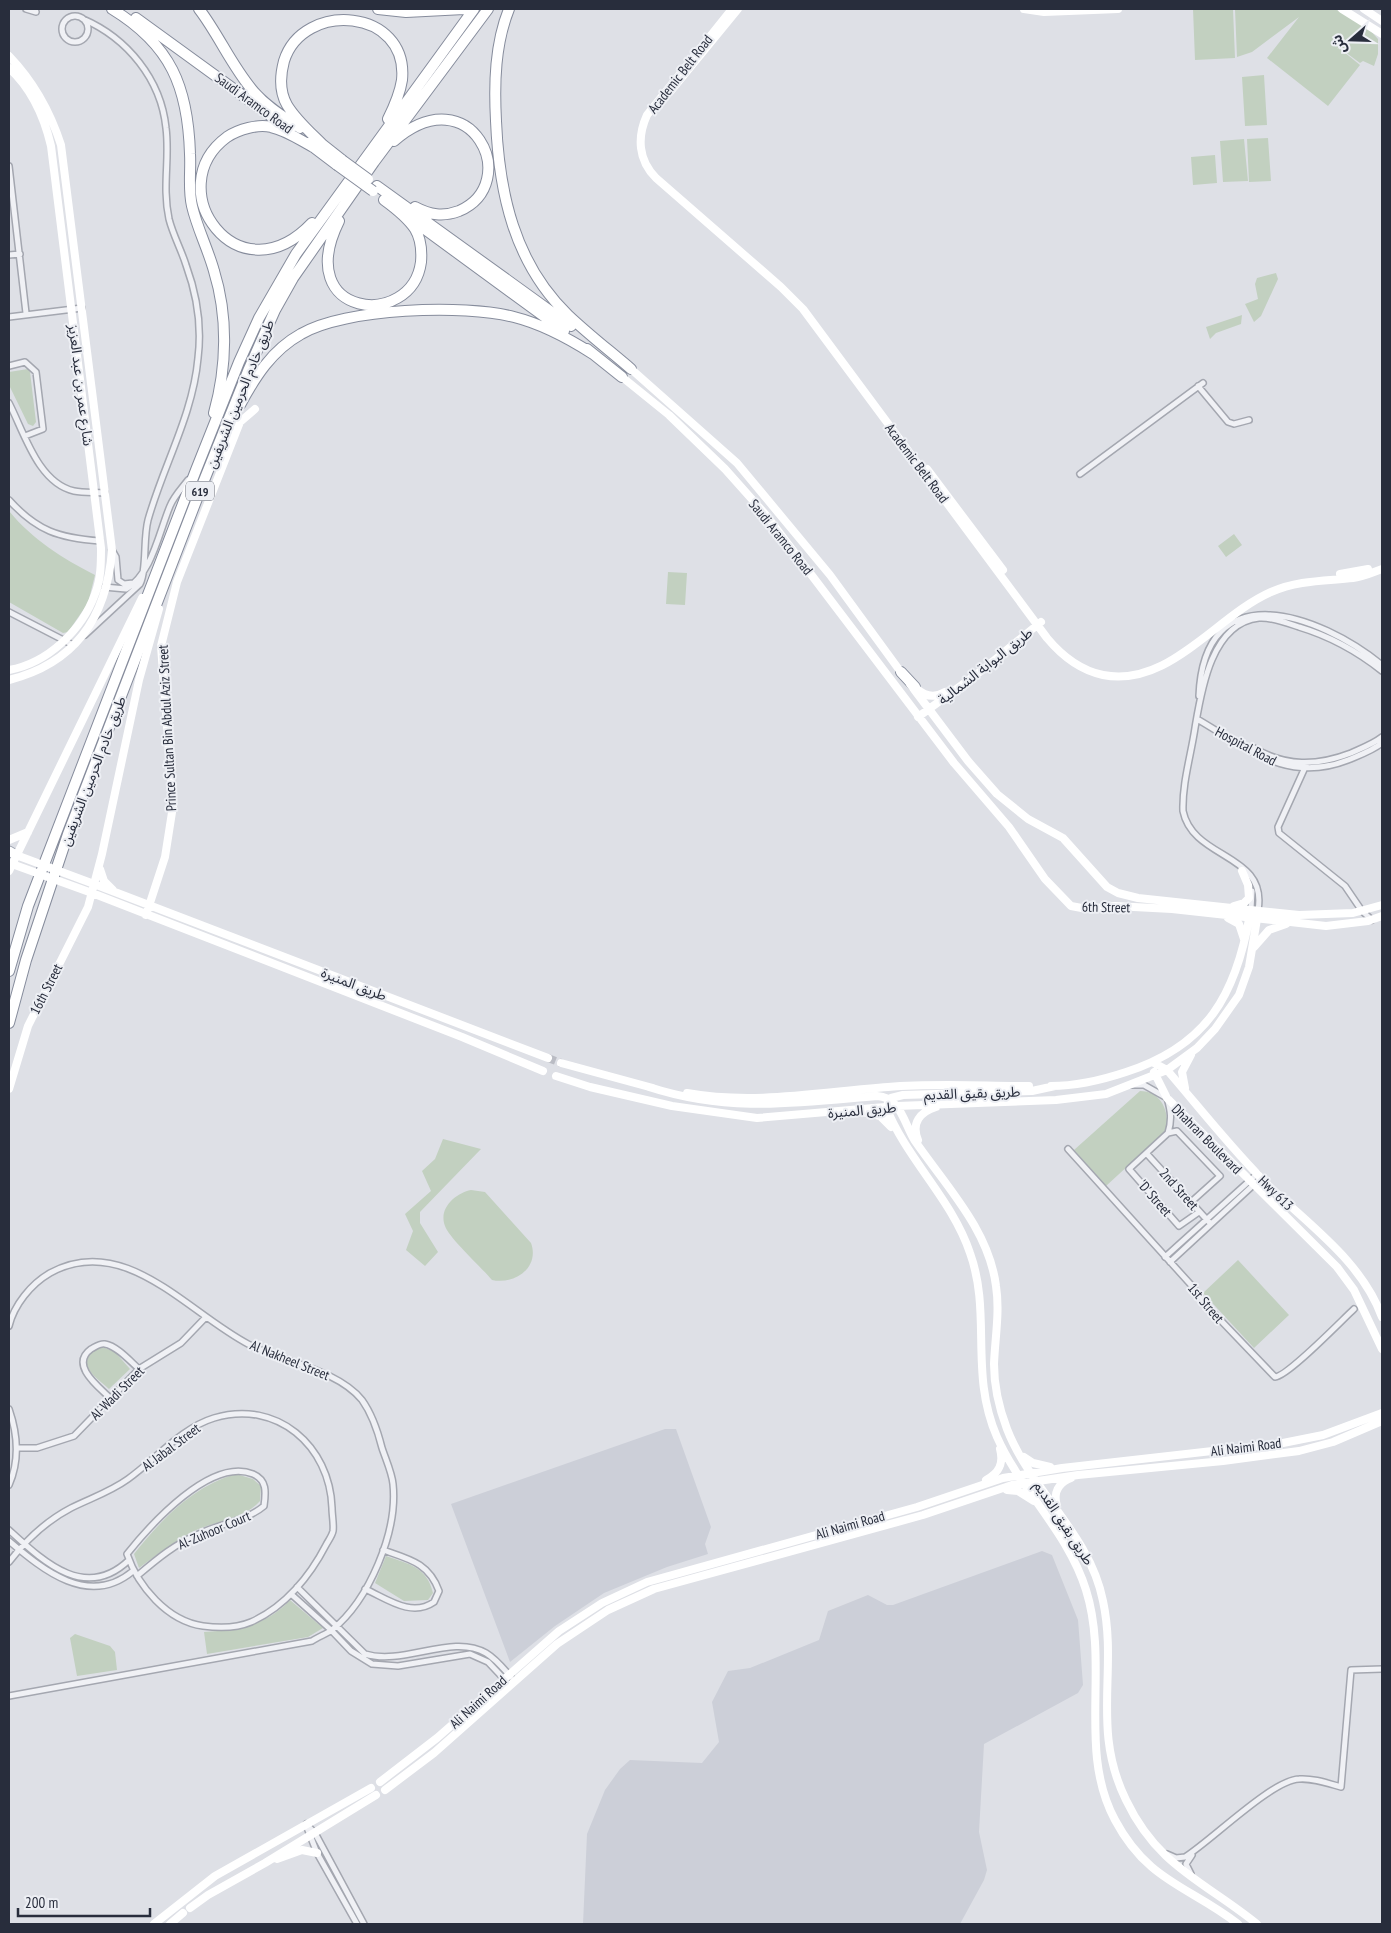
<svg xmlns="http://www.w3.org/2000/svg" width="1391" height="1933" font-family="'PT Sans Narrow','Noto Sans Arabic',sans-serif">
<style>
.built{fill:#cccfd8}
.green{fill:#c2d0c0}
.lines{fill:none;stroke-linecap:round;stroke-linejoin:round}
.secondary-tunnel{stroke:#babcc4;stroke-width:8;stroke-dasharray:8 4;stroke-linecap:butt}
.street-casing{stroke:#a4a7b0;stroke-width:8}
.primary-casing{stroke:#9ea4b1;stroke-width:11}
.highway-casing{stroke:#868c9c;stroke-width:12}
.street{stroke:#f0f1f5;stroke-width:5}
.secondary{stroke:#fff;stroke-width:8}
.primary{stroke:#fff;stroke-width:9}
.highway{stroke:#fff;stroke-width:10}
.highway-bridge-casing{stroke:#868c9c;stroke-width:12;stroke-linecap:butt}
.secondary-bridge{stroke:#fff;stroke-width:8}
.highway-bridge{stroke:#fff;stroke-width:10}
.labels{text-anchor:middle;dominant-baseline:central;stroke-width:4;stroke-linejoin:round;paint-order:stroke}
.shield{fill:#edeff4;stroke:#636773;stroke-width:1}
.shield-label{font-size:12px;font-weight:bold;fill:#282d3c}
.street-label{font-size:14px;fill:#282d3c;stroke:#edeff4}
</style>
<rect width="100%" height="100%" fill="#dee0e6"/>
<path class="built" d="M665,1429H676L711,1527L705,1544L708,1554L667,1567L604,1593L555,1626L510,1662L451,1504Z
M1042,1551L1052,1555L1078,1620L1083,1685L1078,1693L984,1744L979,1832L987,1870L984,1880L960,1924H583L587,1834L605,1790L620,1769L630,1760L702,1763L719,1742L712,1702L728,1671L750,1668L819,1640L828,1611L868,1595L887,1605H893Z"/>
<path class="green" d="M1193,9H1233L1235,58L1195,60Z
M1235,9H1335L1368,28L1378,39V54L1374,66L1363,61L1360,63L1333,43L1360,65L1328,106L1267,58L1299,17L1252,52L1237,57Z
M1264,75L1267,125L1245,126L1242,77Z
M1268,138L1271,181L1249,182L1247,139Z
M1244,139L1248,181L1223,182L1220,141Z
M1215,155L1217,183L1193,185L1191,157Z
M1276,273L1278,279L1261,316L1254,322L1245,304L1258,299L1255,284L1257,278Z
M1242,315L1241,324L1216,333L1210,339L1206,327Z
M28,369L30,372L36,422L33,426L28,424L9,385V372Z
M9,511C33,540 62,558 95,575L88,603L68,632L63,633L9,602Z
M1234,534L1242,545L1226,557L1218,546Z
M668,572L687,573L685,605L666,604Z
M1140,1091C1162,1091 1169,1112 1167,1130L1106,1186L1074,1150Z
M443,1139L481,1149L420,1212V1223L438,1252L425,1266L406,1250L413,1231L405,1214L431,1191L422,1171L435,1159Z
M471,1190L485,1192L531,1243C540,1268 514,1285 492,1280C482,1268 449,1238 445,1226C438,1208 456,1193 471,1190Z
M1238,1260L1289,1315L1254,1348L1203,1293Z
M100,1346L115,1352L130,1369L109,1389C93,1375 73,1363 100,1346Z
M236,1474L253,1479L261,1486L260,1501C244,1519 216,1521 194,1531C174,1541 157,1555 139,1568L134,1554C161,1520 193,1486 236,1474Z
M386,1556C409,1564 427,1567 433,1593L428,1600L404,1601L375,1583Z
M290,1600L323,1628L308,1637L207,1654L204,1632C237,1631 267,1625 290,1600Z
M75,1634L110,1646L115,1652L117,1670L77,1676L70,1638Z"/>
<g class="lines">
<path class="secondary-tunnel" d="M548,1058L561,1063"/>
<g class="street-casing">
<path id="street" d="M26,9L36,12
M62 29a13 13 0 1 1 26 0a13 13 0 1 1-26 0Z
M83,19C127,38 161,79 166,128C170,159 162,186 169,219C173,235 181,249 186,265C197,295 202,326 198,358C193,415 163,466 148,520C143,539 147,570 140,584L85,635
M9,166L26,313
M9,255L20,254
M9,317L82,308
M9,366L25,362L36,372L43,429L25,436
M1198,386L1228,422L1234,424L1249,420
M9,403C24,432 38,483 74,491C84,493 95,492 105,493
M1080,474L1203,383
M9,500C37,531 59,538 100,541
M112,550L116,557L118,580L124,584L133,583
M104,587L126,589C152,574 159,532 170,506C174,496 182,488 188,480
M9,612L73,645
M1199,696C1204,572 1319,614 1382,665
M1197,719C1247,748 1287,784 1348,760C1360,755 1372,751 1382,743
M1254,748C1286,767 1317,766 1351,753C1362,748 1373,744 1382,737
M1307,763L1278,827L1279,833L1345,886L1362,911L1372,920
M1251,909L1252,891
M1258,910C1268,853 1193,860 1183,811C1182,784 1191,755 1195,728C1201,692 1211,623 1259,618C1272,617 1287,623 1299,627C1329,636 1358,652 1382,671
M1132,1085H1144L1167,1098C1171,1111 1172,1120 1168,1133
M1068,1149L1193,1287L1207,1306L1275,1377C1288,1376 1341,1321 1354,1309
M1147,1154L1209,1222
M1190,1203L1220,1176L1177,1131L1168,1133L1129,1169L1179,1226L1199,1212
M1165,1257L1257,1174
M1170,1262L1261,1178
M9,1326C14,1305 31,1284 50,1273C124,1232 187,1312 248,1344C282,1362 337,1369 362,1400C372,1414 378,1432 382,1448C386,1460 392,1473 393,1484C398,1532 369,1600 332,1630C326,1634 318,1637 312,1641L9,1696
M110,1398C99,1387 69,1365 91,1349C95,1347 100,1343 105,1344C117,1346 130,1361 139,1369
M9,1409C18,1435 20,1460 9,1485
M17,1448H37L74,1436L139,1369L181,1343L206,1317
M9,1530C43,1561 85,1602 129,1560
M9,1541C43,1570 89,1608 133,1571
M9,1562C26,1540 46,1521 71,1508C91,1498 110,1492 128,1479C156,1459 181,1428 214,1418C277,1399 330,1446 332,1508C332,1515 334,1525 333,1531C332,1536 328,1541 326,1545C310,1576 285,1607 251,1622C237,1628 218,1628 203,1626C167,1621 138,1586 127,1554C151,1524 211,1457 253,1474C267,1480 266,1492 264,1506C246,1521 222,1523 201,1533C176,1543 157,1559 137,1576
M297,1587L365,1654C404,1666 452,1633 486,1653C496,1659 503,1668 511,1677
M365,1589C386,1598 411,1618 434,1602L439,1591C429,1563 409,1559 383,1550
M291,1594L331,1630L351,1651L372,1664L398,1666L470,1654L488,1662L506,1681
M306,1824L315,1833L364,1924
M306,1825L317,1853L357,1924
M1167,1854L1176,1858L1185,1857C1212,1840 1272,1780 1299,1779C1313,1778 1327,1783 1341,1787L1351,1670L1382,1669
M1191,1874L1186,1864L1192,1855"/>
</g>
<g class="primary-casing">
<path id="primary" d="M9,851L16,855"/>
</g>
<g class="highway-casing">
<path id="highway" d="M112,9C171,45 188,87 190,154C191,171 188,189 192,206C197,228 208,249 214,271C228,316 227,367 214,413
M199,9C219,35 232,67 254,92C267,107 284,117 300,128
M378,9L406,12L464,9
M509,9C495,44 494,83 496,121C499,192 514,263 568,315C588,334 610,351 631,369
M136,18L290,130
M318,141L342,160
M394,141C471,74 524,183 459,211C443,217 430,215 415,207
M308,143L337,165
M322,144C310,132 296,120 287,105C279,91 280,76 284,61C303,0 409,8 402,80C400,93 394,107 388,119
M377,186L571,326
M400,211L564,331
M339,221C291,318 412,330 421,262C422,250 421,239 415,229C407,217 395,208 384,200
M312,223C238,301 158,188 227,137C239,129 258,124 271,127C286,130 300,140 313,147
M587,349L622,377
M240,405C255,377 272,350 301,334C344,308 465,304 514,317C542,324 568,338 593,354
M901,672L915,687
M9,971L28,906L196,470L239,362L259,318L296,254L474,9
M9,1023L26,960L68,834L203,483L248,371L275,310L293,278L374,162L488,9"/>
</g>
<use href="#street" class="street"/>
<path class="secondary" d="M732,9L647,115C637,137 638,160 656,178L781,287L803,309L1047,638C1062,656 1079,670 1103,675C1169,688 1216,616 1271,592C1298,580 1325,581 1353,578C1363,577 1373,572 1382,569
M1024,9L1044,12L1118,9
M1342,9L1382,34
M1364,9L1382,21
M9,56C34,82 50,111 61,145L112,550C107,617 76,663 9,680
M9,68C32,89 44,116 51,146L101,548C101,563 101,579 95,594C82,630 48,663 9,670
M670,92L738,9
M631,369L737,463L830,575L903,675
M622,377L669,415L725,469L766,515L954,763L1009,827L1045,879L1071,906L1087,909L1115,906L1172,909L1326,926L1368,921L1382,916
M927,469L1003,570
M1340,574L1368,569
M910,684L968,761L997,794L1028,819L1063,838L1107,887L1118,893L1138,898L1299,915L1353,913L1382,905
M917,689C926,697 935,698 945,692
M918,717L981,671L1041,622
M9,840L28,832
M100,869L104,881L113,890
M9,871L142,598
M94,884L548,1058
M92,893L462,1037L543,1071
M1234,906L1244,903L1249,898L1248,885L1242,871
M146,915L165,857L173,806L161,646L177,582L240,422L255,409
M1228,918L1239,924L1244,939
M1254,947L1269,930L1286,924
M561,1063L653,1088
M1154,1063L1167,1070C1198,1106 1227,1143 1260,1177C1302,1221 1360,1257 1382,1317
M1154,1072L1167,1098L1337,1267L1354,1290L1382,1349
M556,1076L590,1087L672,1106L757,1118L897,1106L1056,1100L1106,1094L1167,1070L1197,1048L1215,1029L1239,995L1249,967L1258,913
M1051,1086C1077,1086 1102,1080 1126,1072C1207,1046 1236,995 1250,914
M1055,1086L1032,1091L903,1095L891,1098L886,1107C907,1160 952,1199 970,1253C992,1314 969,1373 997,1437C1021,1491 1068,1532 1086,1590C1110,1666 1077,1750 1115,1820C1148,1882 1189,1886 1238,1924
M649,1087C729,1113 795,1103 877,1096C901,1097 904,1124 915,1141C946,1186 989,1230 996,1286C1000,1312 995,1338 994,1364C994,1386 999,1408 1007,1429C1031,1491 1090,1534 1103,1601C1118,1671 1091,1729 1126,1800C1158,1867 1204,1881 1257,1924
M1185,1088L1182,1072L1191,1055
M9,1089L28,1026L88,907L102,854L139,680L159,609
M687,1093C754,1105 821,1092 888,1087C935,1083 982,1086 1029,1086
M863,1112L880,1116L891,1127
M918,1140C911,1123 920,1112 936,1107
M1024,1457L1033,1463L1050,1467
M986,1480C999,1473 1004,1464 1000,1449
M1007,1490L1018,1491L1034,1501
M1057,1506C1053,1493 1058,1483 1071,1478
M380,1782L437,1738L559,1631L602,1603L647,1582L917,1507L1003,1478L1062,1468L1283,1443L1323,1435L1382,1413
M385,1790L434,1753L557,1644L608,1610L654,1589L923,1515L1012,1485L1078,1475L1223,1461L1299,1451L1333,1442L1382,1421
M277,1859L302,1850L317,1853
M190,1908L208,1895L265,1863L376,1795
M154,1924L215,1876L371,1788
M170,1924L183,1913"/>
<use href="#primary" class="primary"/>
<use href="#highway" class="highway"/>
<g class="highway-bridge-casing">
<path id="highway-bridge" d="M342,160L368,179
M337,165L373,191"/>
</g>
<path class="secondary-bridge" d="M16,855L94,884
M12,864L92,893"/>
<use href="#highway-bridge" class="highway-bridge"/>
</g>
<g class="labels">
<rect class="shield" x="186" y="481.5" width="28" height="19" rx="4"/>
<g class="shield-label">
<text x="200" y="491">619</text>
</g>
<g class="street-label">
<text transform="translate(680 74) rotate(-52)">Academic Belt Road</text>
<text transform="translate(254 103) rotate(36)">Saudi Aramco Road</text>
<text transform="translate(81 385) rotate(83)">شارع عمر بن عبد العزيز</text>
<text transform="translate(240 394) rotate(-68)">طريق خادم الحرمين الشريفين</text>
<text transform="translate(917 463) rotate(53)">Academic Belt Road</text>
<text transform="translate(781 537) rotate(51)">Saudi Aramco Road</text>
<text transform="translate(985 666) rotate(-38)">طريق البوابة الشمالية</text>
<text transform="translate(167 728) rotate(-93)">Prince Sultan Bin Abdul Aziz Street</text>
<text transform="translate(1246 746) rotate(28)">Hospital Road</text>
<text transform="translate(93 771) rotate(-69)">طريق خادم الحرمين الشريفين</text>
<text transform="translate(1106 907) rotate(1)">6th Street</text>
<text transform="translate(354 984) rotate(21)">طريق المنيرة</text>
<text transform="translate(46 989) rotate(-63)">16th Street</text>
<text transform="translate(972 1093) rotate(-2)">طريق بقيق القديم</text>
<text transform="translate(862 1110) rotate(-5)">طريق المنيرة</text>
<text transform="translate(1207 1139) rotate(45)">Dhahran Boulevard</text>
<text transform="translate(1179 1189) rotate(48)">2nd Street</text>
<text transform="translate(1276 1193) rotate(44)">Hwy 613</text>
<text transform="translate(1155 1198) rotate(49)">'D' Street</text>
<text transform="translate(1206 1303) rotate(50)">1st Street</text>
<text transform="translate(290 1360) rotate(22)">Al Nakheel Street</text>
<text transform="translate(117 1393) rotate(-45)">Al-Wadi Street</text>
<text transform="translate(171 1447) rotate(-37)">Al Jabal Street</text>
<text transform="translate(1246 1447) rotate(-7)">Ali Naimi Road</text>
<text transform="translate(1064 1523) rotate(57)">طريق بقيق القديم</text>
<text transform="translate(850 1525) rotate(-16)">Ali Naimi Road</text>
<text transform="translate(214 1530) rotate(-23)">Al-Zuhoor Court</text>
<text transform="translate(478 1702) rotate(-42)">Ali Naimi Road</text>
</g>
</g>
<rect width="1391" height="1933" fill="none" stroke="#282d3c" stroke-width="20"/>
<g transform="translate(1351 40) rotate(250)" stroke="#edeff4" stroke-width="4" paint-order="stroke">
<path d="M0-4L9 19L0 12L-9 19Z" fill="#282d3c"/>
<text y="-8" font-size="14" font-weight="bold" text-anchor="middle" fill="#282d3c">ش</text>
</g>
<path d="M18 1908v8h132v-8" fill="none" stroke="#282d3c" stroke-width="2.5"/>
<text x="25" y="1908" font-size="15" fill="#282d3c" stroke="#edeff4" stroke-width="4" paint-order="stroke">200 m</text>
</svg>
